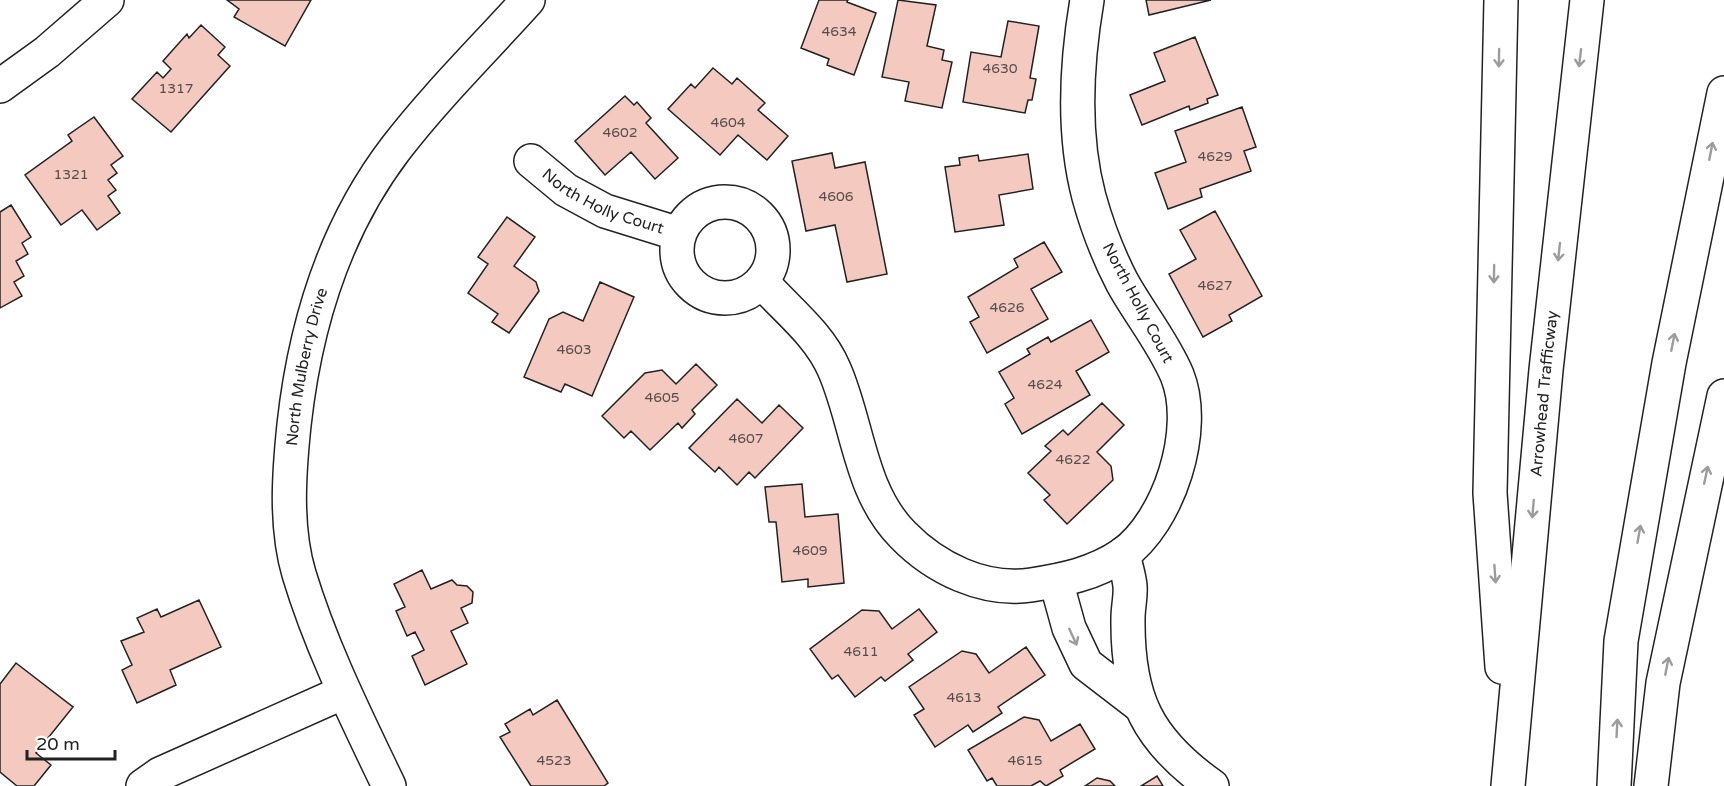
<svg xmlns="http://www.w3.org/2000/svg" width="1724" height="786" font-family="'Varela Round',sans-serif">
<style>
.building{fill:#f3c9c0;stroke:#222;stroke-width:1.5}
.lines{fill:none;stroke-linecap:round;stroke-linejoin:round}
.minor-casing{stroke:#222;stroke-width:36}
.highway-casing{stroke:#222;stroke-width:36}
.minor{stroke:#fff;stroke-width:33}
.highway{stroke:#fff;stroke-width:33}
.oneway{stroke:#9c9c9c}
.labels{text-anchor:middle;dominant-baseline:central;stroke-width:4.5;stroke-linejoin:round;paint-order:stroke}
.number-label{font-size:14px;fill:#564c4a}
.street-label{font-size:16px;fill:#222;stroke:#fff}
</style>
<rect width="100%" height="100%" fill="#fff"/>
<path class="building" d="M227,0H311L285,46L234,17L239,9Z
M819,0H848L847,2L876,13L854,75L827,65L829,59L801,48Z
M898,0L936,5L927,46L944,50L942,60L952,62L942,108L905,101L909,82L882,77Z
M1146,0H1211L1149,15Z
M1008,21L1039,26L1030,78L1036,79L1032,100H1028L1025,113L963,102L971,52L1001,57Z
M201,25L225,47L218,55L230,66L171,132L132,99L157,72L163,78L171,69L163,61L187,34L189,38Z
M1195,37L1218,95L1207,99L1208,103L1190,110L1189,106L1142,125L1130,95L1165,81L1154,53Z
M713,68L732,84L737,78L765,103L758,110L788,136L767,160L738,135L720,155L668,109L691,84L695,88Z
M625,96L634,105L637,102L651,118L646,123L678,158L655,179L631,152L605,175L575,141Z
M1242,107L1256,147L1244,151L1251,171L1200,189L1202,197L1168,209L1155,173L1186,162L1175,131Z
M94,117L123,156L111,165L117,173L108,180L116,190L108,196L120,213L97,230L82,210L61,225L25,175L72,141L68,135Z
M832,153L835,168L865,162L887,274L847,282L835,225L806,231L792,161Z
M1028,154L1033,189L999,195L1004,225L955,232L945,167L960,165L959,158L978,155L979,161Z
M11,205L31,237L22,243L28,254L16,261L24,276L14,282L22,296L0,308V212Z
M1215,211L1262,296L1229,315L1232,321L1203,337L1169,274L1196,259L1180,230Z
M507,217L535,237L514,266L536,282L539,291L509,333L492,322L498,314L468,293L488,264L478,257Z
M1044,242L1062,272L1031,289L1048,319L987,353L970,322L979,317L968,297L1018,267L1014,259Z
M600,282L634,297L592,396L565,384L561,392L524,377L549,319L563,312L583,321Z
M1091,320L1109,352L1076,371L1090,395L1022,434L1005,404L1014,398L999,372L1030,354L1027,349L1048,337L1051,342Z
M696,364L717,385L692,410L695,414L682,428L678,423L650,450L631,431L624,438L602,416L645,373L662,370L676,384Z
M737,399L762,423L779,405L803,428L755,478L749,472L737,485L719,467L715,472L689,448Z
M1102,403L1124,425L1097,452L1111,466L1113,480L1067,524L1044,500L1050,495L1028,473L1051,451L1045,446L1063,430L1068,435Z
M802,484L805,517L838,514L844,583L808,587V579L782,582L776,522H769L765,487Z
M422,570L431,589L452,580L457,585L467,586L473,592L472,603L461,608L468,623L451,631L467,664L425,685L412,656L424,650L415,632L407,636L396,611L405,607L394,584Z
M199,600L221,647L170,670L176,685L137,703L122,670L132,665L121,641L144,632L137,618L157,609L161,617Z
M919,609L937,632L908,654L913,660L885,681L881,677L855,697L838,675L832,679L810,649L862,610L879,611L892,629Z
M1026,647L1045,675L998,707L1002,713L973,732L968,725L935,747L914,715L924,709L909,687L962,651L976,654L989,673Z
M16,663L73,707L36,753L51,765L34,786H17L0,772V684Z
M557,700L608,783L604,786H531L500,737L510,732L505,724L530,709L533,715Z
M1024,717L1039,720L1051,741L1080,724L1095,749L1060,770L1063,776L1046,786L1040,781L1031,786H997L992,778L987,781L968,750Z
M1157,776L1163,786H1141Z
M1097,778L1110,781L1115,786H1085Z"/>
<g class="lines">
<g class="minor-casing">
<g id="minor">
<path d="M0,86L47,52L107,0"/>
<path id="s1" d="M531,161L566,190L605,211L679,234"/>
<circle cx="725" cy="250" r="48"/>
<path d="M762,282C786,309 819,334 834,369C858,423 859,491 903,535C935,568 984,592 1031,585C1063,580 1094,574 1122,555C1169,522 1199,429 1177,375C1163,342 1139,313 1122,282C1108,255 1097,226 1089,197C1072,133 1076,65 1087,0"/>
<path d="M1123,554C1125,564 1129,575 1130,586C1131,596 1128,607 1128,618C1127,698 1147,740 1212,786"/>
<path d="M1056,581L1069,628L1086,664L1138,704"/>
<path d="M143,786L160,774L344,692"/>
<path id="s2" d="M389,786C356,717 321,647 299,574C285,527 289,473 294,425C305,325 334,229 396,148C436,96 484,49 528,0"/>
</g>
</g>
<g class="highway-casing">
<g id="highway">
<path d="M1501,0L1490,493L1502,667"/>
<path id="s3" d="M1508,786L1546,370L1587,0"/>
<path d="M1614,786L1621,641L1669,363L1724,93"/>
<path d="M1651,786L1663,683L1724,396"/>
</g>
</g>
<use href="#minor" class="minor"/>
<use href="#highway" class="highway"/>
</g>
<defs><path id="oneway-shaft" d="M-6 0H5M1.5-3L5.5 0L1.5 3" fill="none" stroke-width="1.6" stroke-linecap="round" stroke-linejoin="round" transform="scale(1.5)"/></defs>
<g class="oneway">
<use href="#oneway-shaft" transform="translate(1499 58) rotate(91)"/>
<use href="#oneway-shaft" transform="translate(1580 58) rotate(97)"/>
<use href="#oneway-shaft" transform="translate(1711 151) rotate(-79)"/>
<use href="#oneway-shaft" transform="translate(1559 252) rotate(96)"/>
<use href="#oneway-shaft" transform="translate(1494 274) rotate(91)"/>
<use href="#oneway-shaft" transform="translate(1673 342) rotate(-79)"/>
<use href="#oneway-shaft" transform="translate(1706 475) rotate(-78)"/>
<use href="#oneway-shaft" transform="translate(1533 509) rotate(95)"/>
<use href="#oneway-shaft" transform="translate(1639 534) rotate(-80)"/>
<use href="#oneway-shaft" transform="translate(1495 574) rotate(86)"/>
<use href="#oneway-shaft" transform="translate(1073 637) rotate(65)"/>
<use href="#oneway-shaft" transform="translate(1667 666) rotate(-79)"/>
<use href="#oneway-shaft" transform="translate(1617 728) rotate(-87)"/>
</g>
<g class="labels">
<g class="number-label">
<text x="839" y="31">4634</text>
<text x="1000" y="68">4630</text>
<text x="176" y="88">1317</text>
<text x="728" y="122">4604</text>
<text x="620" y="132">4602</text>
<text x="1215" y="156">4629</text>
<text x="71" y="174">1321</text>
<text x="836" y="196">4606</text>
<text x="1215" y="285">4627</text>
<text x="1007" y="307">4626</text>
<text x="574" y="349">4603</text>
<text x="1045" y="384">4624</text>
<text x="662" y="397">4605</text>
<text x="746" y="438">4607</text>
<text x="1073" y="459">4622</text>
<text x="810" y="550">4609</text>
<text x="861" y="651">4611</text>
<text x="964" y="697">4613</text>
<text x="554" y="760">4523</text>
<text x="1025" y="760">4615</text>
</g>
<g class="street-label">
<text stroke="none"><textPath href="#s1" startOffset="84">North Holly Court</textPath></text>
<text transform="translate(1138 303) rotate(62)">North Holly Court</text>
<text stroke="none"><textPath href="#s2" startOffset="440">North Mulberry Drive</textPath></text>
<text stroke="none"><textPath href="#s3" startOffset="394">Arrowhead Trafficway</textPath></text>
</g>
</g>
<path d="M27 750v9h88v-9" fill="none" stroke="#222222" stroke-width="3"/>
<text x="36" y="750" font-size="18" fill="#222222" stroke="#ffffff" stroke-width="4.5" paint-order="stroke">20 m</text>
</svg>
